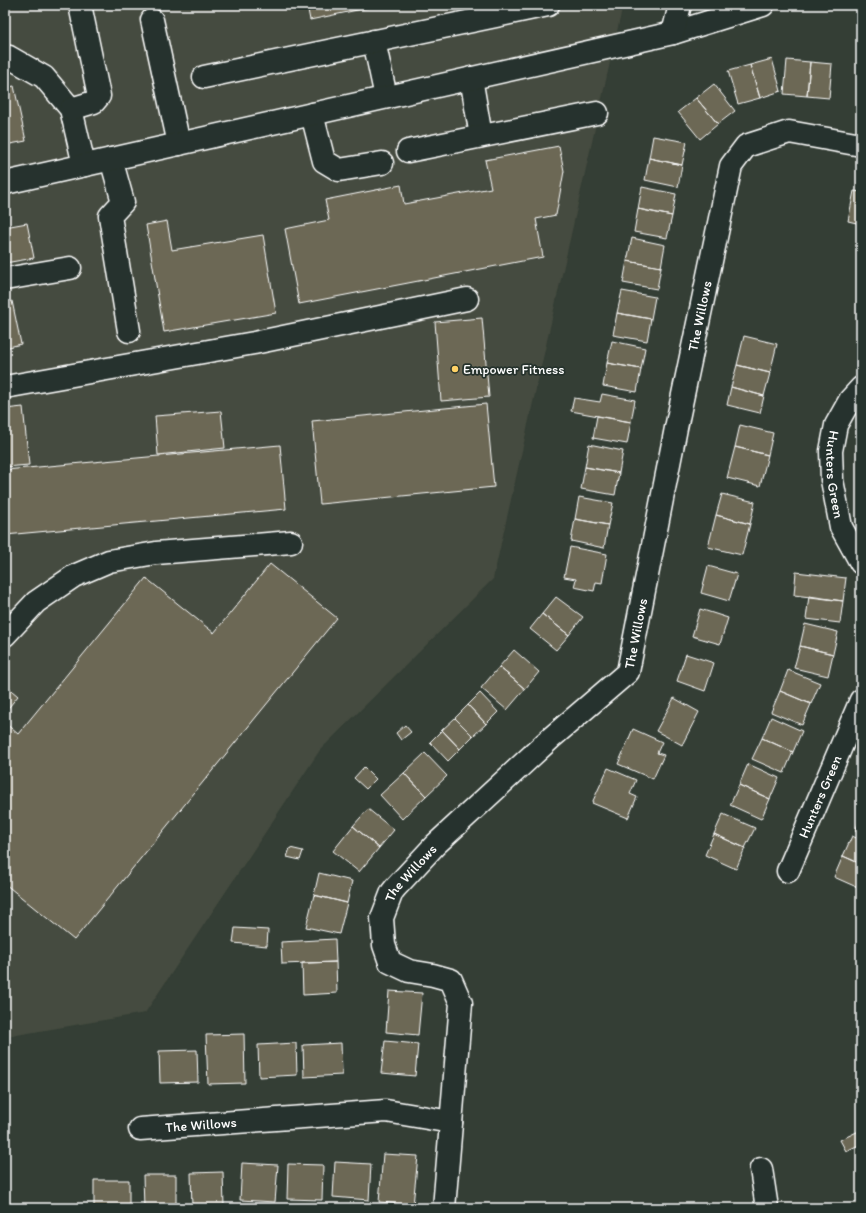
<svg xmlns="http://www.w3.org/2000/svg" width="866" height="1213" font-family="Itim,sans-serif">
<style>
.built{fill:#454b3f}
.building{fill:#6c6855;stroke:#fff}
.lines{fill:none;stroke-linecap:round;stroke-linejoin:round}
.minor-casing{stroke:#fff;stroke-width:25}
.minor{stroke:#26332d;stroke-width:22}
.poi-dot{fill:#ffd166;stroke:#26332d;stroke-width:1.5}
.labels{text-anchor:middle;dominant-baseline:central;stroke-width:3.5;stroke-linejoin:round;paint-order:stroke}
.street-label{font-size:14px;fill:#fff;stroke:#26332d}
.poi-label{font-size:14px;fill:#fff;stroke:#26332d;text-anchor:start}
</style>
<rect width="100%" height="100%" fill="#343e35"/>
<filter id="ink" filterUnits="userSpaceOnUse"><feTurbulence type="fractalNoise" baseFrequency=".025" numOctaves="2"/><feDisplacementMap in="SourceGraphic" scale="8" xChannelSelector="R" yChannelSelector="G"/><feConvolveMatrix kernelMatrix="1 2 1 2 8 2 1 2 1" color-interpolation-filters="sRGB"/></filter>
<g filter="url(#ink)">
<path class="built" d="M5,5H623L493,579L320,750L145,1013L5,1037Z"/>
<path class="building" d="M307,5H381L310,20Z
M772,59L781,91L760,98L750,65Z
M787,60L810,62L807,96L784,94Z
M810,62L832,64L829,98L807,96Z
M750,65L760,98L738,104L728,71Z
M714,84L735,111L718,124L696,98Z
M14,86L26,141L5,145V88Z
M696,98L718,124L700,139L678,112Z
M653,136L687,142L682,165L649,158Z
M559,146L564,171L556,215L536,219L543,257L299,304L285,229L329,220L325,200L401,185L404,204L491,188L485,160Z
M649,158L682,165L678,187L645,180Z
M642,187L676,194L672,216L638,209Z
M854,191L861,192V224L848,221Z
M638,209L672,216L667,238L634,232Z
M167,221L172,250L263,235L276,313L164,332L146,225Z
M27,223L34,258L5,263V227Z
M632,238L665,245L661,267L627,261Z
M627,261L661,267L657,289L623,283Z
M622,291L655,297L651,319L617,313Z
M12,301L21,344L5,348V303Z
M617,313L651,319L647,341L613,335Z
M482,318L489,397L441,401L435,322Z
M744,336L777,344L770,373L737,365Z
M612,341L645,348L641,369L607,363Z
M607,363L641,369L637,392L603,386Z
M737,365L770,373L764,396L731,387Z
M731,387L764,396L760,413L727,405Z
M602,394L635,400L631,422L571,411L574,398L600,402Z
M486,404L494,487L320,504L312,421Z
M23,407L29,465L5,467V409Z
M221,411L225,448L158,455L155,416Z
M597,416L631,422L627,444L593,438Z
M740,425L773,433L768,455L735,447Z
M589,444L623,451L619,473L585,467Z
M280,445L286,509L5,535V470Z
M735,447L768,455L760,486L727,478Z
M585,467L619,473L615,495L581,489Z
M722,494L755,502L750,524L716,515Z
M579,497L613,503L608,525L575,519Z
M716,515L750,524L742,555L708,547Z
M575,519L608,525L604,548L571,541Z
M570,547L607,554L602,583L596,582L594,591L574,587L576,579L564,577Z
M270,564L337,618L74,940L5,884V747L7,745L5,744V723L18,734L146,578L214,633Z
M708,566L737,574L729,601L701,593Z
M796,572L846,578L843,601L794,595Z
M809,596L843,601L840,623L806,619Z
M556,597L583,617L569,635L542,614Z
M700,609L728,618L720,644L692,636Z
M542,614L569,635L556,650L530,629Z
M805,624L838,632L833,654L800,646Z
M800,646L833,654L828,676L794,668Z
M514,650L539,672L525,689L499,667Z
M686,654L714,663L705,691L677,681Z
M499,667L525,689L507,710L481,688Z
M788,670L820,683L811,704L780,691Z
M5,685L18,696L5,712Z
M780,691L811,704L802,725L771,712Z
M480,693L498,712L486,724L468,705Z
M674,698L699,712L682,745L656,731Z
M468,705L486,724L473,736L455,718Z
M771,717L802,731L793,752L762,738Z
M455,718L473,736L460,749L442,730Z
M405,725L411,732L401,740L396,733Z
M633,729L662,742L657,753L664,755L653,779L618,764Z
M442,730L460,749L448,761L430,742Z
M762,738L793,752L784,773L752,759Z
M425,753L447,776L426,796L404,773Z
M748,764L779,778L770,799L739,785Z
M364,767L376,779L366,789L354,778Z
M608,768L636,780L630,794L637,797L628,818L592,803Z
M404,773L426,796L402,819L380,795Z
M739,785L770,799L761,819L730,805Z
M368,809L394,830L379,848L353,826Z
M723,814L755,828L745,848L714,834Z
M861,817V834L855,831Z
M353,826L379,848L359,872L333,851Z
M714,834L745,848L736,869L705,855Z
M852,836L861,840V864L843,856Z
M290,848L303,851L300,860L287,857Z
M843,856L861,864V889L834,877Z
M319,873L352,881L347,903L314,895Z
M314,895L347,903L339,934L306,927Z
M235,928L268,930L267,946L233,943Z
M335,939L336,962L282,964L281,942Z
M336,962L337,993L303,995L302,963Z
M389,991L422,993L418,1035L386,1032Z
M244,1034L245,1083L208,1084L206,1035Z
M385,1041L418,1044L415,1076L381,1073Z
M296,1043L297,1075L259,1077L258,1045Z
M341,1043L342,1075L304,1077L303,1045Z
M197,1050L198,1082L160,1083L159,1051Z
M861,1130V1144L846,1151L840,1140Z
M383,1154L418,1156L413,1205L379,1202Z
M335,1162L371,1164L369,1200L333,1197Z
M242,1163L278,1165L275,1202L240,1200Z
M288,1164L323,1165L322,1200L287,1199Z
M223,1172L224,1207L192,1208L191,1173Z
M143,1175H176V1208H144Z
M94,1180H129V1208H94Z"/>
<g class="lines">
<g class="minor-casing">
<g id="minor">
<path d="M152,20L179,144"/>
<path d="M673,33L763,5"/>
<path d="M374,41L386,97"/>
<path d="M5,56L9,57L44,77L71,109L84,165"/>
<path d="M204,77L548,5"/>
<path d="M471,78L481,136"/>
<path d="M71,109L94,102L99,96L80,5"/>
<path d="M312,114L324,161L339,170L382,163"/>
<path d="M408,151L597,113"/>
<path d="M111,159L123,202L110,216L129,331"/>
<path d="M5,183L673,33L680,5"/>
<path d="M5,279L70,268"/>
<path d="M5,387L254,343L467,299"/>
<path id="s1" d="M861,388L850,400L836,425L831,451L832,480L841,527L861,563"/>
<path d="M5,635L36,602L74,576L109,561L156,553L291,542"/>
<path id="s2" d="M788,871L861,700"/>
<path id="s3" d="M140,1129L386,1111L451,1122"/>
<path d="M761,1169L767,1208"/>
<path id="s4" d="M444,1208L461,1003L451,980L433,975L409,971L390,962L384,945L382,918L392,892L396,887L435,845L551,738L628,672L676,428L731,166L746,146L789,132L861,145"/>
</g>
</g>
<use href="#minor" class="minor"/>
</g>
</g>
<circle class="poi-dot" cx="455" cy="369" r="4"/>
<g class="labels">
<g class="street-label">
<text stroke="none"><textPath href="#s4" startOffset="1054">The Willows</textPath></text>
<text stroke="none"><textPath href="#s1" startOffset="95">Hunters Green</textPath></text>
<text stroke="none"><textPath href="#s4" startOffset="730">The Willows</textPath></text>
<text stroke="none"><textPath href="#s2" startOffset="81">Hunters Green</textPath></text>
<text stroke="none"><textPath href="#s4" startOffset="394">The Willows</textPath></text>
<text stroke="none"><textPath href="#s3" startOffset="61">The Willows</textPath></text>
</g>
<g class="poi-label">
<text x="463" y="369">Empower Fitness</text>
</g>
</g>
<rect width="866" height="1213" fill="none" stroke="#26332d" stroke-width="20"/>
<rect x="10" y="10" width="846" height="1193" fill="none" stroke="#fff" stroke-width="1.5" filter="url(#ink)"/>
</svg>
